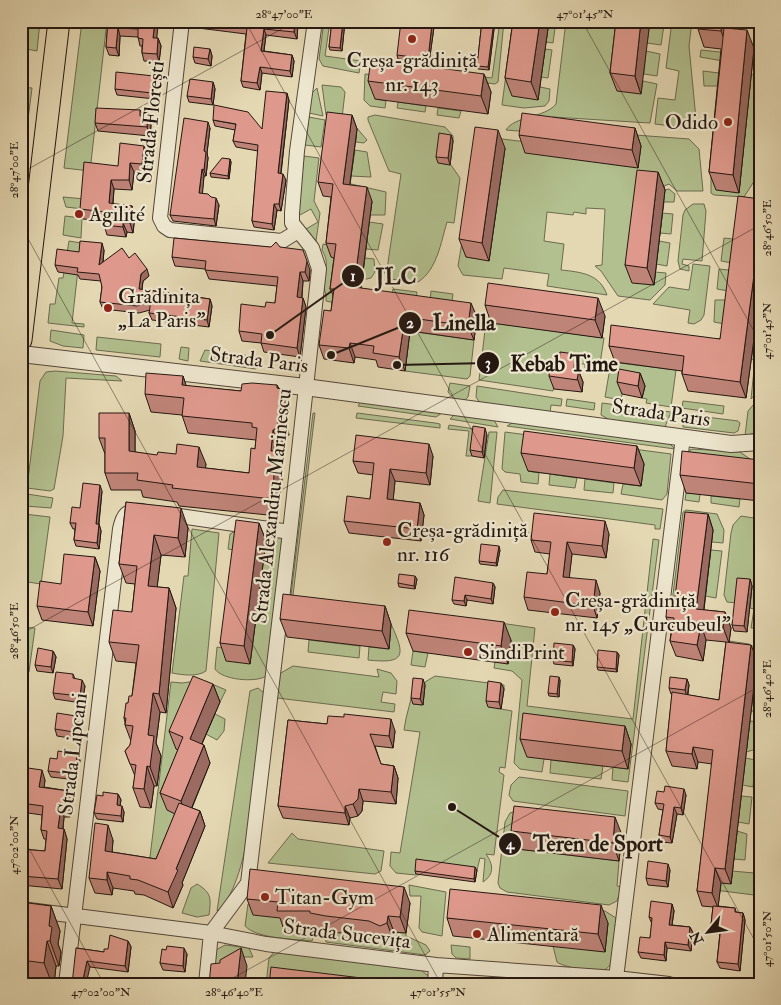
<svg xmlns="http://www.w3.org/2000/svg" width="781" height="1005" font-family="'IM FELL Double Pica',serif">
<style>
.green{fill:#b2bf8e;stroke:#6b6b50}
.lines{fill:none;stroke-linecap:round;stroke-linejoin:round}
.minor-casing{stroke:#54473a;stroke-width:16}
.tertiary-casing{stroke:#54473a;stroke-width:18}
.primary-casing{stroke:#241711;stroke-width:23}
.minor{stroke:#ede6ce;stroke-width:14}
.tertiary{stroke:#ede6ce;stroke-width:16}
.primary{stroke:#e4d8b3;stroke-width:21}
.wall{fill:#bf8478;stroke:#241711}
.shaded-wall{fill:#9b6b62;stroke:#241711}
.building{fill:#de998c;stroke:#241711}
.ticks{fill:none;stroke:#241711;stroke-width:1;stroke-opacity:0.45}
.poi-dot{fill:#8f2418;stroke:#ede6ce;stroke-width:2}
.labels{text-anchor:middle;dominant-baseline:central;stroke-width:4.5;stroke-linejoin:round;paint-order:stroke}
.poi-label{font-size:21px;fill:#241711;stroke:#ede6ce;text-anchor:start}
.street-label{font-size:21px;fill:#241711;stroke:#ede6ce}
.leader{fill:none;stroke:#241711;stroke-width:2}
.callout-dot{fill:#241711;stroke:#ede6ce;stroke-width:2}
.mark-label{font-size:15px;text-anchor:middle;font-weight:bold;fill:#fff}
.callout-label{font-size:22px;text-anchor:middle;font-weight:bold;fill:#241711;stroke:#ede6ce;stroke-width:4.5;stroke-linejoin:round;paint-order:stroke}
.neatline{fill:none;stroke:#241711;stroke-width:2}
.ticks-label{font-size:12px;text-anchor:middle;fill:#241711}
</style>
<rect width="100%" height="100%" fill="#e4d8b3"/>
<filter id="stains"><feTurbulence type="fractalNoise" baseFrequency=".004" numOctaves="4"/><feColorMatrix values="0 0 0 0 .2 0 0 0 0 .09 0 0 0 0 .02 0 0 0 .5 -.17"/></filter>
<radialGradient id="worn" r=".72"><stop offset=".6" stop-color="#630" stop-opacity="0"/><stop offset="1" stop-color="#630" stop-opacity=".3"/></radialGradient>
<path class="green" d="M21,21H40L37,51L21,48Z
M82,21H107L90,171L64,168Z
M324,21H330L325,56L361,61L359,73L323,66L319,59Z
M500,21H504L498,82L495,84L364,67L366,62L492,78Z
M513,21H522L540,87L550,89L549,101L545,106L524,108L502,105Z
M549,21H556L553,43L546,42Z
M566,21H625L641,94L643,81L657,84L650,123L553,117L518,131L506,130C514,116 545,118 556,104Z
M672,21H692L689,46L696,119L695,123L688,128L655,124L658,98L675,100L679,71L666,68Z
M650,23L664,25L661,45L647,43Z
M545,49L552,50L548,78L541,77Z
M701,50L729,53V62L700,57Z
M646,51L660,54L657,76L644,74Z
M703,71L727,74L726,86H704Z
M365,74L378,75L375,99L386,101L385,108L370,106L364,100Z
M751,74L760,75V172L744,197L714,195L711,193V171L718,172L739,192Z
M322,85L341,87L345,92L342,118L326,115Z
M21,87L32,88L21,174Z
M317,88L323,116L309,113L312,93Z
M398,102L426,106L425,112L397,108Z
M438,108L461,111L459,118L437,115Z
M375,115L445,127L453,136V141L441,140L439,163L451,165L460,178L454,223L447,222C441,242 437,270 418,282L390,279L386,276L401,174L389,171L368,120V117Z
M309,117L325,120L321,147L305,145Z
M356,127L367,140L364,143L356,142Z
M635,135L689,139L699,149L703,191H677L669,184L664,186L665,190L669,189L675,194L674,202H664L655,272L666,273L665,285L650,300L618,296L601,271L595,266L602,265L605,209L586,208V214L574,212L573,215L547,212L544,241L564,244L561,270C581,272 600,274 607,295L547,286L549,274L504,268L502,279L463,275L458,266L462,242L466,257L489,260L505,149L477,136L527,142Z
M355,150L367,152L371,177L351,176Z
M304,156L319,158L314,201L320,213L316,241L306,229L318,222L311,209L298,216Z
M351,184L386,192L385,215H370L372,202L348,198Z
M63,197L85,199L83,209L66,207Z
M693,204H704L706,211L702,261L683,259L682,264L689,266V271L680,269L678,261L683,215L685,210Z
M662,213L673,214L671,234L660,233Z
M65,216L82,218L81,238L63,235Z
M369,222L383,224L378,250L366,249Z
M724,238L741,240L738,264L721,261Z
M69,241L81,243L72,323L84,324V327L48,323L50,304H55L59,278H63Z
M659,241L670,243L667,266L656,264Z
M323,244L333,246L341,259L335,303L326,301C327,295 324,291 324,285C323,270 331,265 322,250Z
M365,258L374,259L375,272L371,278L362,280Z
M693,264L710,266L704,315L701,320L694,324L688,323L690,310L653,304L669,287L689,290Z
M719,269L737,271L734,292L717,289Z
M393,289L417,292L415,309L389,305Z
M431,291L453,294L450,314L429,311Z
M760,293V389L751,399L755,360L751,359Z
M715,300H733L730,325L714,322Z
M486,322L604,338L599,370L585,368V364L558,363L553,391L479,380Z
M51,330L84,335L83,348L63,346L50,341Z
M410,331L474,340L470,376L467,379L405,371Z
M97,337L161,344L160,357L96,350Z
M181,347L189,348L188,361L179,359Z
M205,350L258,357L256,369L200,361Z
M611,362L676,370L671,407L646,403L647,399L642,398L624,382L621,400L605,397Z
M55,371L116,376L122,381L66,378L63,436L54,489L50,491L27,488L40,381L46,372Z
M450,383L470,386L468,397L465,400L454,399L448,392Z
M477,386L562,399L561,406L551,405L550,413L480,403L476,397Z
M760,397V431L745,436L748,411Z
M567,399L595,403L594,410L566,406Z
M361,401L442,413L436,417L358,406Z
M683,401L724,406L723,414L682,408Z
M602,403L671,412L665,427L610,420L601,415Z
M313,413H315L293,595H291Z
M357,413L435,423L440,424V428L356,418Z
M682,414L738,421L740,423L738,431L734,433L683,427Z
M454,415L493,418L498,427L450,419Z
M514,422L668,442L675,449L507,426Z
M449,425L475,429L472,456H466L469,431L448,429Z
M489,432H497L490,503L478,501Z
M505,432L671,454L667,494L662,500L621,494L623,484L641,486L528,471L539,473L538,484L521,482L520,474L505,472L502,469Z
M692,449L740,452L760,466L689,469L690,450Z
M550,474L577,478L575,488L549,485Z
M585,479L614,483L613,493L584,490Z
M503,490L663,509L660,529H655V525L497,504L498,497Z
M686,493L700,494L699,502L685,500Z
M27,494L53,498L51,508L25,506Z
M711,496L740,499L739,507L711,503Z
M686,510L717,514L724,530L723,543L712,542L681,613L671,611L683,512Z
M24,514L50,517L41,584L21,581V539Z
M741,516L760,519V628H751L754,609L750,608L752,586L737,603L727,602L724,595L731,533L733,525Z
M192,529L219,533L206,671C197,677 183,675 172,673L184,576H188Z
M239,529L284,538L266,676C256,683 222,680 215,669L217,647L228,649L241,551L228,549L230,534Z
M653,539L659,540L628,782L612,780L613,767L628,769L631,744L544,759L542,772L520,769L514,763L522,680L512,671L494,668L495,662L465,618L535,628L527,706L633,719Z
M711,550L722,551L716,598L705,596Z
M391,624C406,656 405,664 368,660L369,647L389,649Z
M21,627L35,628L29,672L21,671Z
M309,640L360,646L359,658L308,652Z
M729,641L749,644L760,651V674H755L756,660L731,884L732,871L754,873V895L699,888Z
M413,651L428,653L425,667L411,665Z
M293,666L379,677L377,669L391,673L397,681L396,694L383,692L381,702L395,704L394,712L277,698L279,674Z
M21,676L28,677L23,711H21Z
M435,676L504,685V689L491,688L501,709L512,711L505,768L500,767L499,772L504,775L494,855L486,854C493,864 495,874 483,882L485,859L480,858L477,870L418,862L416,875L396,873L390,866L391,852L400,853L420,732L404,730C406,713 412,700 414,684L413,704L422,705L425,682Z
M196,681H205L226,690L220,702L176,749L190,755L185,818L148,874L171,682L182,683Z
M754,685L760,686V712L751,711Z
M258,688L265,694C259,741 253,884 217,911L250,691Z
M215,714L225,719L224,731L217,740L206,734Z
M750,721L760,722L757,749L746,752Z
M745,758L756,760L753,787L742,785Z
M551,760L603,766L601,779L550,773Z
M519,777L628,791L625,816L513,801L509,795L511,785Z
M741,796L752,797L749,824L738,822Z
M760,802V844L755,839Z
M519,810L518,849L619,861L617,886L622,887L617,901L609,905L507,892L500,888L498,883L505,822L510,813Z
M737,831L747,834L745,860L734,859Z
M292,833L298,839L384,851L381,871L375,874L268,863Z
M197,884C212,893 211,899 209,915L197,917L182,913L191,888Z
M409,885L446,892L442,936L422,932L419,928L421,896H410Z
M248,904L284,919L283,927L295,929L296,920L316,927L312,941C295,939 257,939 245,926Z
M559,906L605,911L616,918L612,961C610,966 607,970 600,971C592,972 563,967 557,962L553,946L552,917Z
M322,930L375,937L386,942L389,939L393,940L394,932L406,933V936L426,945L430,951L425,955L326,942Z
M225,945L249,948L253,957H239L212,966L216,950Z
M451,945L470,947V959L456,958L452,954Z
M274,952L421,970L432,979V984H266L269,958Z
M512,976L552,980V984H510V978Z
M478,978H490L491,984H462Z"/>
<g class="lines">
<g class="minor-casing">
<path id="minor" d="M182,21L160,218L164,226L170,230L282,241L298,231
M166,514L290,532
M21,909L211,933L266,944L436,965L616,978L669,984
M616,978L683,437
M66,984L120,529C123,515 127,509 142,511
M206,984L211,933L248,883L290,532L319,269L312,248L292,223V213L297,151L315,21
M435,984L436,965"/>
</g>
<g class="tertiary-casing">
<path id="tertiary" d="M21,354L305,387L731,444L760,442"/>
</g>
<g class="primary-casing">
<path id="primary" d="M21,340L59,21"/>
</g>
<use href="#minor" class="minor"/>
<use href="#tertiary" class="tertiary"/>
<use href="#primary" class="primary"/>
</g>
<path class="wall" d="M108,21H170V26L158,25L156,38H158L161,46L159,62L144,61L142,53V46H140L138,37L120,36L119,56L109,55L106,47Z
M195,21L298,24L297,39L266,35L264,51L292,55L294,61L292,77L262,73L260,90L243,87L241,81L246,34L198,28Z
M332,21H345L342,51L330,50L329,47Z
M482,21H495L489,70L478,69L477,66Z
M513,21H549L538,100L512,96L505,78Z
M616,21L641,94L617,91L610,73Z
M699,21H731L730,29L754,48L739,193L716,190L709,172L721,49L704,47L698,29Z
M434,27L429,63L398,59L397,55Z
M210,49L212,56L211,66L195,63L193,57Z
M484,74L491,92L488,114L375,99L368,81Z
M156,82L155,99L117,95L115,89Z
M213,82L215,89L213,105L189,102L187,96Z
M289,100L281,174L286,180L281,211L277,210L274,230L254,227L252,221L258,151L236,147L233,141L235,130L215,126L213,120L262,129Z
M140,110L143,116L151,125L150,136L98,131L95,123Z
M352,115L357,129L350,185L372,201L361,288L477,317L474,340L410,331L405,371L378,367L376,360L355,357L354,363L324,359L319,345L331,311L333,295L330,289L334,258L331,257L326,243L331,197L323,196L318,182Z
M210,128L207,153L208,158L206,176H204L202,193L211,197L219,205L216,226L173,221L170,215Z
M635,128L641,146L638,168L525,153L519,135Z
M451,135L453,141L450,165L438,163L436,157Z
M505,148L489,261L466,257L459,239Z
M148,155L146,173L134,172L132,190L114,189L113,204L132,206L135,215L133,233L127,232L126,237L107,235L104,225V221L83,219L80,209L118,166Z
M230,159L231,162L229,179L211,177L210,173Z
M658,172L665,190L654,285L632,283L625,265Z
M760,199V294L746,398L688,391L682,374V371L615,362L609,346L720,339Z
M280,247L310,270L309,281H303L302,298H303L306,307L300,357L264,352L261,343L242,341L239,331L265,307L275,303L277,286L209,279L205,269L175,266L172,257Z
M104,250L103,263L129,258L149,276L143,281L142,289L210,299L212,306L209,327L152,320L149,313L150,310L139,313L103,309L100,302L102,287L101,281L80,279L78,275L58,272L55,265L79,252Z
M485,305L605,316L602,338L491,323Z
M559,366L580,367L579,372L583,382L582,392L554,389L549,376Z
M640,373L645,386L642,398L622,394L617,382Z
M183,376L186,386L241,391L277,385L289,406L287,427L289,435L285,438L284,446L279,448L278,456L283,469L278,516L179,506L177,502L143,497L141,490H111L105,473V454L99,438L129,413L135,431V452L206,464L205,468L249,473L255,449L256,440L188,433L182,415L151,412L145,394Z
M487,435L484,458L472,456L470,450Z
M637,446L644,464L641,486L528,471L521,453Z
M433,456L430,485L395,481L393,500L420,503L424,515L421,541L349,533L344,521L370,499L373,475L358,473L353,461Z
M760,460V501L686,493L680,475Z
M102,491L99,524L101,531L99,549L76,546L74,540L75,529H73L70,523L80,508Z
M126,502L188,528L185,557L161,555L157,587L169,588L176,608L166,713L160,712L156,743L161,756L157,786H154L151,808L140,807L133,788L135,776L125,751L130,745L131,741L125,725V722L124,718L128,703L132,696L136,663L116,661L109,642L132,612L135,584L126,583L119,564Z
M708,514L713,530L704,610L725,612L731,628L729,642L757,660L731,884L721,883L718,906L735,908L736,912L743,913L745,920L740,971L720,968L717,962L720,932L713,931L711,925L713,907L702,906L697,891L712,764L698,762L697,769L672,766L666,751L672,695L671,694L669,688L687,679L689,685L688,695L719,700L726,642L706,640L703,661L676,656L670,641L671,632L666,617L674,606Z
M259,523L266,541L250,664L226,661L220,643Z
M609,534L606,558L572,554L569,577L600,593L597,618L528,610L524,597L547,574L550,554L535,552L531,540Z
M500,550L497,566L480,564L479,561Z
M95,557L100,571L93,626L42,620L37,606L61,584Z
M417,579L415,589L399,587L398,583Z
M750,579L752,586L747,632L734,631L732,625Z
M493,583L495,587L493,604L467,600L466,606L454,604L452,600Z
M385,606L391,624L389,649L287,637L280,619Z
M406,633L511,640L508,664L413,651Z
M573,645L575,649L573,666L554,664L553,660Z
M53,651L56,657L53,673L37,671L35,665Z
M617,652L619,655L617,672L598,670L597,667Z
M73,674L75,679L85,686L82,703L55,699L53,693Z
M560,680L559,697L549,696L548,693Z
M213,684L220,702L202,744L210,763L192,808L200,811L205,826L182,883L183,885L173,908L144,895L135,894L134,891L113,888L112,895L95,893L89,878L113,840L112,852L156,859L175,814L167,810L160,793L178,750L176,749L169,731Z
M425,685L423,705L413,704L411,698Z
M504,689L501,709L488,707L486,701Z
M76,716L78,722L76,739L57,736L55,729Z
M288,720L395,731L393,748L375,746L381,764L394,766L398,778L396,804L363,801L362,811L358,816L350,818L349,825L283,818L278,806Z
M625,726L631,744L628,769L527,757L520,739Z
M57,759L80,760L77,780L51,777L48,771Z
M21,767L45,780L44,787L69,791L72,800L70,817H64L63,829H64L67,839L62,889L21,885V849L45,851L46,839H44L41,830L42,815L21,812Z
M664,792L686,795L683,815L677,814L672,843L661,842L659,835L663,810L658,809L655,803Z
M118,794L121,800L120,805L124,812L123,822L97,819L94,813L103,796Z
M511,831L622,835L619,861L517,849Z
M477,870L475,882L416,874L415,871Z
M670,870L668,887L648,885L646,878Z
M247,899L410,903L406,933L394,932L393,939L386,942L375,937L332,932L316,929L315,927H283L280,918L253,915Z
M21,902L51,906L60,931L58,944L61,952L59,966H56L54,984H21Z
M672,904L674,911L672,925L690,927L693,933L691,951L667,948L666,961L641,958L638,952L650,938L652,924L649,917Z
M447,918L608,923L605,952L453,936Z
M128,941L131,947L128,972L90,967L76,948L104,952Z
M166,950L187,954L185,972L163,970L160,963Z"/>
<path class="shaded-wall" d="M155,21H157L158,25L156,46L153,38Z
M295,21H297L298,24L297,39L294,32Z
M343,21H345L342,51L340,48Z
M494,21H495L489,70L488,67Z
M540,21H549L538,100L531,82Z
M641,21H650L641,94L635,76Z
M722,21H731L728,49L721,31Z
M432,24L434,27L429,63L428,59Z
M118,28L120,36L119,56L116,48Z
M264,29L266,35L263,57L261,51Z
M747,30L754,48L739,193L733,175Z
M158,38L161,46L159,62L157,54Z
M210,49L212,56L211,66L208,59Z
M292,55L294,61L292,77L290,71Z
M260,67L262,73L260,90L257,83Z
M484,74L491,92L488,114L481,96Z
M154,76L156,82L155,99L152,93Z
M213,82L215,89L213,105L211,99Z
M287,93L289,100L280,180L278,173Z
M352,115L357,129L348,198L343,184Z
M148,116L151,125L150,136L147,127Z
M208,122L210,128L207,153L208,158L206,176L204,170V151Z
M635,128L641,146L638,168L632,150Z
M498,130L505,148L489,261L482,243Z
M451,135L453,141L450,165L448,158Z
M144,146L148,155L146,173L142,164Z
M230,159L231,162L229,179L228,176Z
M130,163L134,172L132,190L129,180Z
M202,169L204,176L202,199L199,193Z
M658,172L665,190L654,285L647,268Z
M283,174L286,180L281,211L279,204Z
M111,180L114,189L112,212L109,203Z
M367,187L372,201L359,301L354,287Z
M216,198L219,205L216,226L214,219Z
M274,204L277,210L274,230L272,224Z
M132,206L135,215L133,233L130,223Z
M123,223L127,232L126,237L123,227Z
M760,229V294L746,398L740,382Z
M102,243L104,250L102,272L99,265Z
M306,259L310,270L309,281L305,272Z
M147,269L149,276L143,281L141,296L139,289L141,274Z
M300,272L303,281L301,306L297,297Z
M303,298L306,307L300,357L297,348Z
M598,298L605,316L602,338L595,320Z
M210,299L212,306L209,327L207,320Z
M471,303L477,317L474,340L468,326Z
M405,317L410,331L405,371L399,357Z
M350,343L355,357L354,363L349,348Z
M575,354L580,367L579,372L583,382L582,392L574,369Z
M640,373L645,386L642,398L638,386Z
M183,376L189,394L182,385Z
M277,385L282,398V389L289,406L287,427L289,435L285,438L284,446L277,428L280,410L277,388Z
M129,413L135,431V469L129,451Z
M485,428L487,435L484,458L482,452Z
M273,430L279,448L278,456L283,469L278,516L272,499L271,451Z
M429,444L433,456L430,485L426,473Z
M637,446L644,464L641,486L634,468Z
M199,447L206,464L203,485L197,467Z
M390,469L395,481L392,512L387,499Z
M100,485L102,491L98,530L96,524Z
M420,503L424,515L421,541L417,529Z
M181,508L188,528L185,557L178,538Z
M708,514L713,530L702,624L696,609Z
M605,521L609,534L606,558L602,546Z
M259,523L266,541L250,664L244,646Z
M99,524L101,531L99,549L97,543Z
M154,535L161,555L155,605L148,586Z
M567,542L572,554L568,589L563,577Z
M499,546L500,550L497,566L496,563Z
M95,557L100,571L93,626L88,612Z
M415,576L417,579L415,589L414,586Z
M750,579L752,586L747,632L744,626Z
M596,580L600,593L597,618L593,606Z
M493,583L495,587L493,604L491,599Z
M169,588L176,608L166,713L159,694Z
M465,595L467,600L466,606L464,601Z
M385,606L391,624L389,649L382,631Z
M725,612L731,628L729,643L723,627Z
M504,622L511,640L508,664L501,646Z
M701,624L706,640L703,661L697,645Z
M573,645L575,649L573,666L572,662Z
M751,645L757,660L731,884L725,869Z
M53,651L56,657L53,673L51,667Z
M617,652L619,655L617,672L616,669Z
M559,677L560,680L559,697L557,694Z
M423,679L425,685L423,705L420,699Z
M687,679L689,685L687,697L685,690Z
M82,680L85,686L82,703L80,696Z
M501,683L504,689L501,709L499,702Z
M213,684L220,702L196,757L190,739Z
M153,693L160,712L156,743L161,756L157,786L150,767L148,735Z
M76,716L78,722L76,739L74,732Z
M391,719L395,731L393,748L389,736Z
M625,726L631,744L628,769L622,751Z
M204,745L210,763L187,819L181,801Z
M693,747L698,762L697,769L692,754Z
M77,754L80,760L77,780L75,774Z
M147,766L154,786L151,808L144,789Z
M394,766L398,778L396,804L391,792Z
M42,770L45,780L43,796L39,787Z
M359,789L363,801L362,811L358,816L353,804Z
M684,789L686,795L683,815L681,808Z
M69,791L72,800L70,817L67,808Z
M118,794L121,800L119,811L117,805Z
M122,806L124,812L123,822L121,816Z
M345,806L350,818L349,825L345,813Z
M61,807L64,817L62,838L58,828Z
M674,807L677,814L672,843L670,837Z
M200,811L205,826L182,883L183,885L173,908L168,892L176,869Z
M615,817L622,835L619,861L613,843Z
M108,825L113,840L111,866L105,851Z
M64,829L67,839L62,889L58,879Z
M668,864L670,870L668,887L666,881Z
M475,867L477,870L475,882L474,879Z
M715,868L721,883L718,908L712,893Z
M107,872L113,888L112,895L107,880Z
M404,887L410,903L406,933L400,917Z
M672,904L674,911L671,931L669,925Z
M601,905L608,923L605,952L598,934Z
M51,906L60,931L58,944L61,952L59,966L50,941L49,926Z
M743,913L745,920L740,971L738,964Z
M388,916L394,932L393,939L387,923Z
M690,927L693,933L691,951L688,945Z
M47,941L56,966L54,984H52L44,963Z
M128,941L131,947L128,972L125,966Z
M665,942L667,948L666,961L664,955Z
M184,948L187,954L185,972L183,966Z
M241,948L247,966L245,984H237Z
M87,961L90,967L86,984H82Z
M21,962L29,984H21Z"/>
<path class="building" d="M108,21H155L153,38H158L157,54L142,53L143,39L138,38V29L118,28L116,48L106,47Z
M195,21H295L294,32L264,29L261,51L292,55L290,71L260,67L257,83L241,81L247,28Z
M332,21H343L340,48L329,47Z
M401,21L432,24L428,59L397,55Z
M482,21H494L488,67L477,66Z
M513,21H540L531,82L505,78Z
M616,21H641L635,76L610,73Z
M699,21H722L721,31L698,29Z
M724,28L747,30L733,175L709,172Z
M194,47L210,49L208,59L193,57Z
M371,59L484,74L481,96L368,81Z
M116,72L154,76L152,93L115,89Z
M190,79L213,82L211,99L187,96Z
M266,91L287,93L278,173L283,174L279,204H274L272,224L252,221L258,145L233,141L236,124L213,120L214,105L248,112L262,129Z
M96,108L140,110V116H148L147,127L95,123Z
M327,112L352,115L343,184L367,187L354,287L471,303L468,326L405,317L399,357L373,353L374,346L350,343L349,348L319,345L324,310L331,311L334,289H330L336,244L326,243L333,184L318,182Z
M522,113L635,128L632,150L519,135Z
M184,118L208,122L204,151L206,152L204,170L202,169L199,193L208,194L211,197L216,198L214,219L170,215Z
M475,127L498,130L482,243L459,239Z
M439,133L451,135L448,158L436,157Z
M120,143L144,146L142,164L130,163L129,180H111L109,203L132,206L130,223H123V227L104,225L105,212L80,209L84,162L118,166Z
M222,158L230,159L228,176L210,173Z
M637,170L658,172L647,268L625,265Z
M738,196L760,199V229L740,382L682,374L684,356L609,346L611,325L720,339Z
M174,238L271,247L276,242L280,247L303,250L307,261L305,272H300L297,297L303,298L297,348L261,343L262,334L239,331L241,304L265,307L266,302L275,303L278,277L205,270L206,261L172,257Z
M80,241L102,243L99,265L122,248L129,258L135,253L147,269L141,274L139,289L210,299L207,320L149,313L151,301L137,306L100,302L102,287L99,274L77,272L78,268L55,265L57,249L79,252Z
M488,283L598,298L595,320L485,305Z
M560,352L575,354L574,369L579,370L577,380L549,376L550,365L559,366Z
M619,369L640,373L638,386L617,382Z
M146,373L183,376L182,385L241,391L242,384L252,383L277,385V388L282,389L280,410L283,417L278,421L277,428L273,430L271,451H276L272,499L172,488L173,485L137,480L138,473H105V438H99V413H129V451L157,455L158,452L176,454L177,444L199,447L197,467L249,473L251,448L255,449L257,428L252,427V423L182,416L184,398L145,394Z
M473,426L485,428L482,452L470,450Z
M524,431L637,446L634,468L521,453Z
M356,435L429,444L426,473L390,469L387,499L420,503L417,529L344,521L347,496L370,499L374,463L353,461Z
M682,451L760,460V484L680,475Z
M83,483L100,485L96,524H99L97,543L74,540L76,523H70L72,507L80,508Z
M126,502L181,508L178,538L154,535L148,586L169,588L159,694L153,693L148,735L154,736L150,767L147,766L144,789L133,788L136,765L130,764L125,751L130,745L133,726L125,725L126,718H124L126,703H128L129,696H132L139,645L109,642L113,610L132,612L137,566L119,564Z
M685,512L708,514L696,609L725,612L723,627L701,624L697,645L670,641L674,618L666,617L667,605L674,606Z
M534,513L605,521L602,546L567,542L563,577L596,580L593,606L524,597L527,572L547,574L551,542L531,540Z
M236,520L259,523L244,646L220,643Z
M481,544L499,546L496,563L479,561Z
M64,554L95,557L88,612L37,606L40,581L61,584Z
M399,574L415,576L414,586L398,583Z
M455,577L493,583L491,599L465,595L464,601L452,600Z
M737,578L750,579L744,626L732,625Z
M283,594L385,606L382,631L280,619Z
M409,610L504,622L501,646L406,633Z
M726,642L751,645L725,869L715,868L712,893L697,891L713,750L693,747L692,754L666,751L672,692L719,700Z
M554,643L573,645L572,662L553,660Z
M38,648L53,651L51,667L35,665Z
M598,650L617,652L616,669L597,667Z
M56,672L73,674V678L82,680L80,696L53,693Z
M193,676L213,684L190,739L204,745L181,801L160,793L183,737L169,731Z
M550,676L559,677L557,694L548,693Z
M670,677L687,679L685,690L669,688Z
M413,678L423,679L420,699L411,698Z
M488,681L501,683L499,702L486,701Z
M57,713L76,716L74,732L55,729Z
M523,713L625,726L622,751L520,739Z
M344,714L391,719L389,736L370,734L381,764L394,766L391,792L359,789L358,799L353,804L345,806V813L278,806L288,720L327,724L328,716L344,717Z
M58,751L77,754L75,774L48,771L50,758L57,759Z
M21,767L42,770L39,787L69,791L67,808L61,807L58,828L64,829L58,879L21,876V849L45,851L47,831L41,830L43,806L21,803Z
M665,786L684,789L681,808L674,807L670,837L659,835L664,804L655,803L657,791L664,792Z
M103,792L118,794L117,805L122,806L121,816L94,813L97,795L103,796Z
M179,803L200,811L176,869L178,870L168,892L138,880L130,879V876L107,872V880L89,878L95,823L108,825L105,851L156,859Z
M514,806L615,817L613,843L511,831Z
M416,859L475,867L474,879L415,871Z
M648,861L668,864L666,881L646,878Z
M250,869L404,887L400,917L388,916L387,923L380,926L369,921L326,916L310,913V911H277L278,902L247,899Z
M450,889L601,905L598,934L447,918Z
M651,901L672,904L669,925L690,927L688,945L665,942L664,955L638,952L640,937L650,938L652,918L649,917Z
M21,902L51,906L49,926L52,927L50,941H47L44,963L21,960Z
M713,906L735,908V912L743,913L738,964L717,962L721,926L711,925Z
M110,935L128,941L125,966L87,961L82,984H72L76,948L104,952V949H108Z
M167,946L184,948L183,966L160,963L162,949L166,950Z
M241,948L237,984H209L211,964L220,963V960Z
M271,967L411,984H269Z
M163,981L169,984H152V982Z
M541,981V984H515Z"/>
<path class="ticks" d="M245,21L760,950M582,21L760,342M21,173L296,21M21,226L441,984M21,634L760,225M21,834L104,984M222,984L760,686"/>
<g class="poi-dot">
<circle cx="412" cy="39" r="5"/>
<circle cx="728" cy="122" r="5"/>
<circle cx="79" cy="214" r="5"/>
<circle cx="108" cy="308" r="5"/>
<circle cx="387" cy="542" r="5"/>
<circle cx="555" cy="612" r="5"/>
<circle cx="468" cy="652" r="5"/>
<circle cx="265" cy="897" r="5"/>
<circle cx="477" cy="934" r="5"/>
</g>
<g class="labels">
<g class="poi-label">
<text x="412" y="60" text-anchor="middle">Creșa-grădiniță<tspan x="412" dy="24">nr. 143</tspan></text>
<text x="718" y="122" text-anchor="end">Odido</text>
<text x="89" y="214">Agilité</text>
<text x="118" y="296">Grădinița<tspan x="118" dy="24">„La Paris”</tspan></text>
<text x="397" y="530">Creșa-grădiniță<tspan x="397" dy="24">nr. 116</tspan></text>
<text x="565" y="600">Creșa-grădiniță<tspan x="565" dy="24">nr. 145 „Curcubeul”</tspan></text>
<text x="478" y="652">SindiPrint</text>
<text x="275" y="897">Titan-Gym</text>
<text x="487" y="934">Alimentară</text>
</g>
<g class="street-label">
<text transform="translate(151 122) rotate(-84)">Strada Florești</text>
<text transform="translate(259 360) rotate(7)">Strada Paris</text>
<text transform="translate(661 413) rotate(8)">Strada Paris</text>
<text transform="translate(272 506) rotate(-84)">Strada Alexandru Marinescu</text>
<text transform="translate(73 754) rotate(-83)">Strada Lipcani</text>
<text transform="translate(347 934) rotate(7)">Strada Sucevița</text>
</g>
</g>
<path class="leader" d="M270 335L353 276M331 355L410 323M397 365L488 363M452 807L510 844"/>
<g class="callout-dot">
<circle cx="270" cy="335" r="5"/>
<circle cx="331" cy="355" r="5"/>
<circle cx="397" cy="365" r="5"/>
<circle cx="452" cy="807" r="5"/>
<circle cx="353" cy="276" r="12"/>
<circle cx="410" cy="323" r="12"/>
<circle cx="488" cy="363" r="12"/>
<circle cx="510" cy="844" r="12"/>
</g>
<g class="mark-label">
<text x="353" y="281">1</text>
<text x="410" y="328">2</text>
<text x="488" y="368">3</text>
<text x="510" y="849">4</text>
</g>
<g class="callout-label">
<text x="396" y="284">JLC</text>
<text x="464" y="330">Linella</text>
<text x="564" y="371">Kebab Time</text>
<text x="598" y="851">Teren de Sport</text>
</g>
<rect width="781" height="1005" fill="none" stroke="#e4d8b3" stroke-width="55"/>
<g transform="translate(708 932) rotate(241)" stroke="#ede6ce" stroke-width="4" paint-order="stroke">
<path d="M0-4L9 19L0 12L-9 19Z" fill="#241711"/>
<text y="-8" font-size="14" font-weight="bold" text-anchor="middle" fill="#241711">N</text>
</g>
<rect x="28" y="28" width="726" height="950" class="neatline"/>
<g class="ticks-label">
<text x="284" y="18">28°47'00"E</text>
<text x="585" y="18">47°01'45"N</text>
<text transform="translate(14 170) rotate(-90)" y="4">28°47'00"E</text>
<text transform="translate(767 228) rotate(-90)" y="4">28°46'50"E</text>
<text transform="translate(767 331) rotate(-90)" y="4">47°01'45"N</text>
<text transform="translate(14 631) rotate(-90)" y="4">28°46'50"E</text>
<text transform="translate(767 689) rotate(-90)" y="4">28°46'40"E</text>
<text transform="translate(14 845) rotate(-90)" y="4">47°02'00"N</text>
<text transform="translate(767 939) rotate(-90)" y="4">47°01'50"N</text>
<text x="101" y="996">47°02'00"N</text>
<text x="234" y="996">28°46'40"E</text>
<text x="438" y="996">47°01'55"N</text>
</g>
<rect width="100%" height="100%" filter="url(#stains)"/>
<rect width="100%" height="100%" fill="url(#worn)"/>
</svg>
